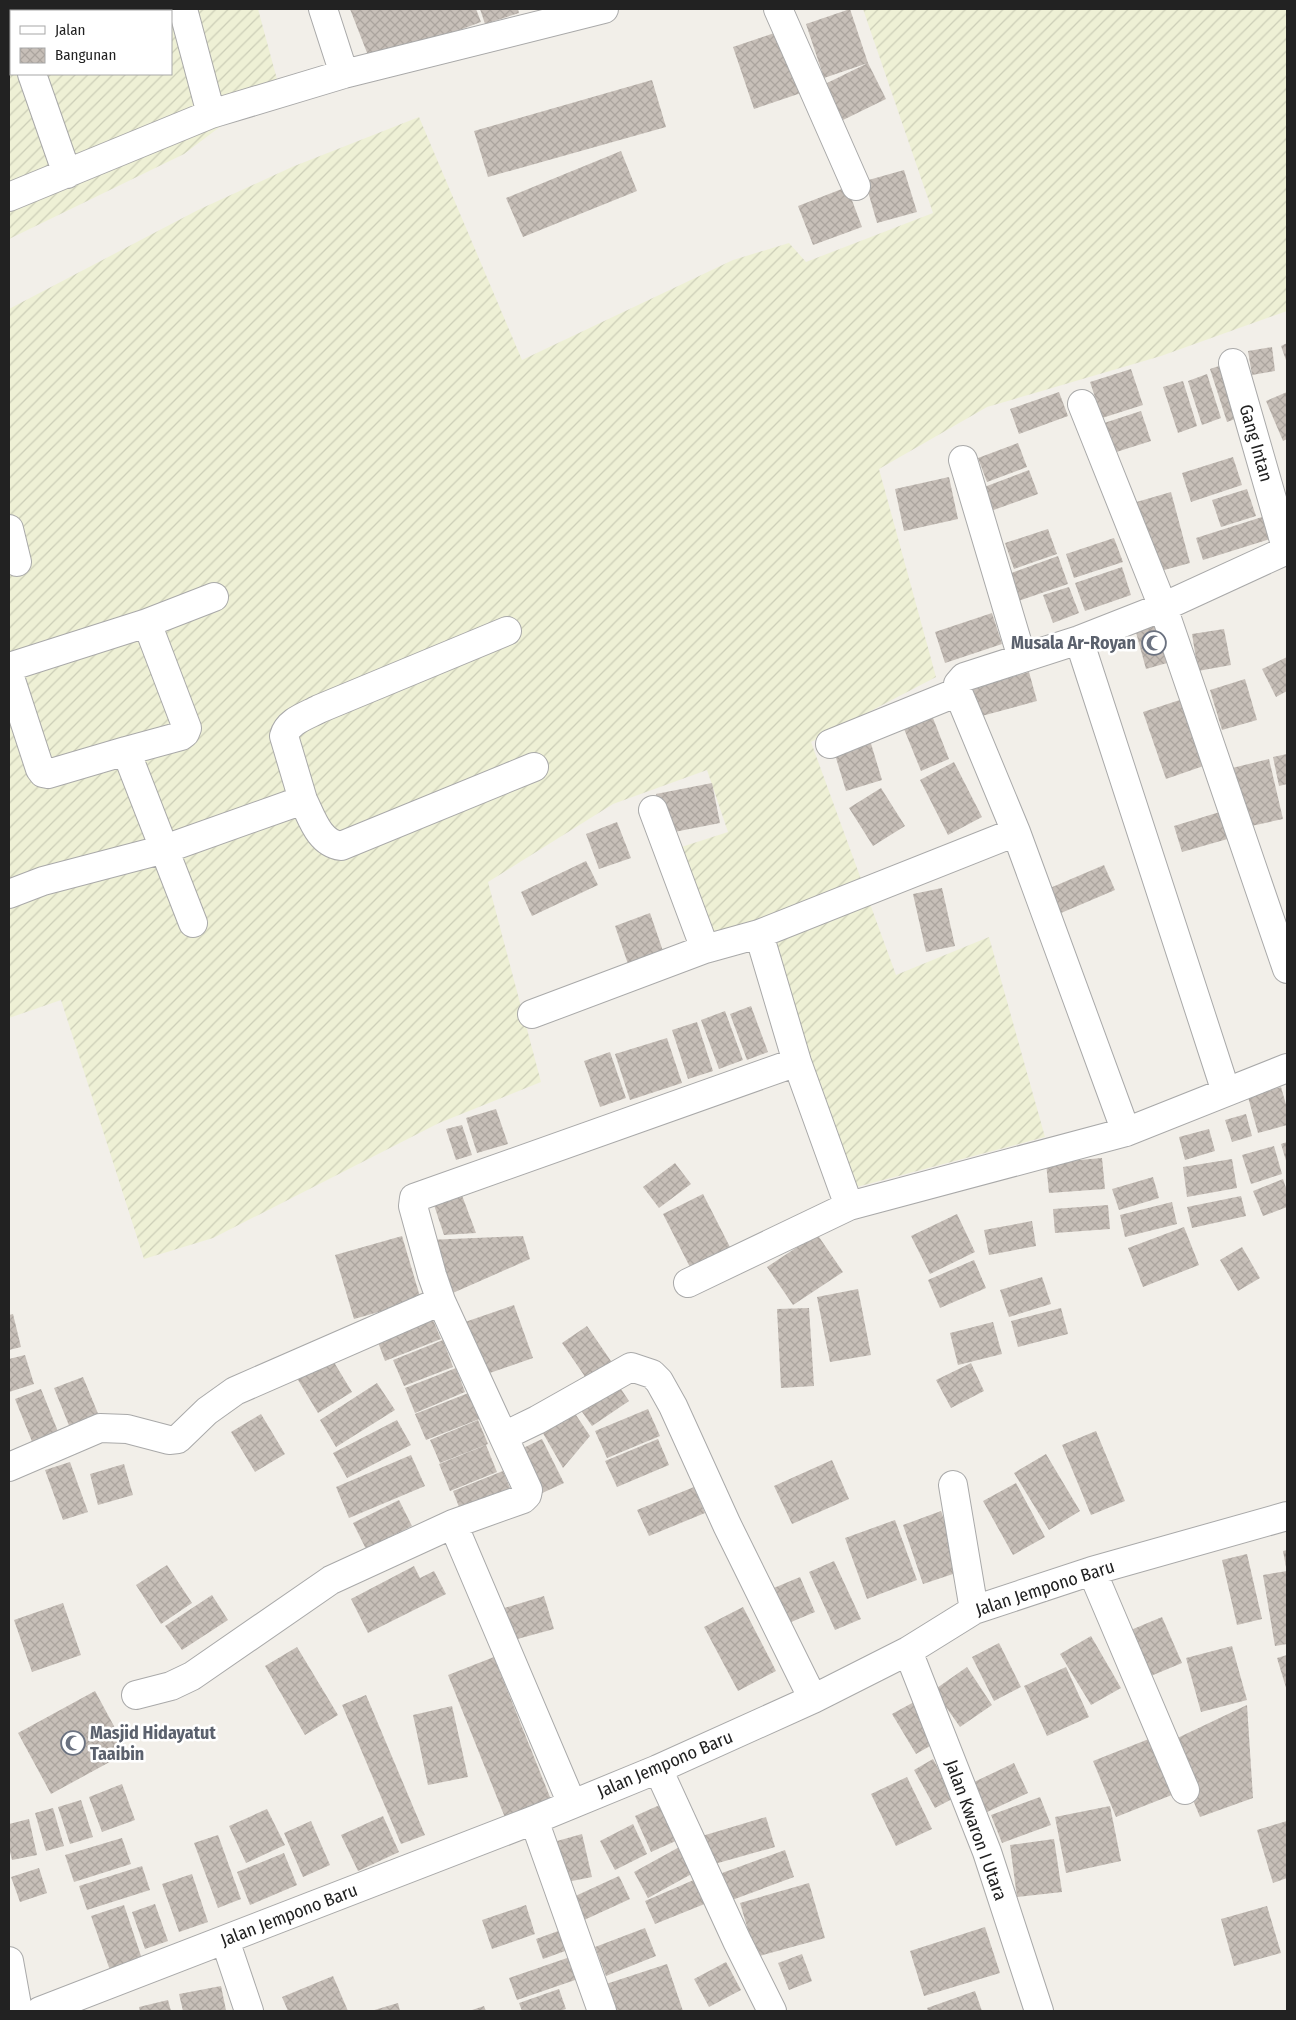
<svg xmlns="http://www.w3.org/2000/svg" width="1296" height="2020" font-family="'Fira Sans Condensed',sans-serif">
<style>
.farmland{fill:url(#farmland-furrows);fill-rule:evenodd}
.building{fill:url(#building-cross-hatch)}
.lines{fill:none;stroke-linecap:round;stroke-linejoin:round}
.street-casing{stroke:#a9a9a9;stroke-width:30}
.street{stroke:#fff;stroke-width:28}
.labels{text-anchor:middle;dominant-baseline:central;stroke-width:5;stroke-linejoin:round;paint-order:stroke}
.street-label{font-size:18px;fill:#222;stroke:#fff}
.worship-label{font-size:18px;font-weight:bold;fill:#5b616d;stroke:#fff;text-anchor:end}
</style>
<defs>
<pattern id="farmland-furrows" width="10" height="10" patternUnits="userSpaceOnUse" patternTransform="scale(1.25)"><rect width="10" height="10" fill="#eef0d5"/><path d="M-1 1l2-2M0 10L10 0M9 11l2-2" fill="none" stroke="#ccceb7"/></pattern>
<pattern id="building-cross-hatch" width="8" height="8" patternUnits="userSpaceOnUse" patternTransform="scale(1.25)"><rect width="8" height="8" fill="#c7bfb8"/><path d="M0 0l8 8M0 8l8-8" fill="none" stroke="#aba49e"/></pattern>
</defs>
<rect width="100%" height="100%" fill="#f2efe9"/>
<path class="farmland" d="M9,9H258L278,83L184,154L9,239ZM11,11H171V74H11Z
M863,9H1287V311L1161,356L987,407L879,469L936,677L811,742L896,975L989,937L1045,1137L834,1193L739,925L696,936L669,851L728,832L707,770L613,804L488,882L541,1082L439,1123L213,1238L144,1259L61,1000L9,1018V309L198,210L292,167L419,117L522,360L733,260L789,243L806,262L933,213Z"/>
<path class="building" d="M350,9H476L481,22L371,63Z
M480,9H518L519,13L485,24Z
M850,9L868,63L824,78L806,24Z
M783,30L804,92L754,109L733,47Z
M868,63L886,99L843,120L825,84Z
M652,80L666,127L488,177L474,131Z
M621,151L637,191L523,237L506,198Z
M904,170L917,212L877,223L865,181Z
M847,187L862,227L813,245L798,206Z
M1287,343V363L1281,346Z
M1272,347L1275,371L1252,375L1248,351Z
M1222,365L1240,417L1227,422L1210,369Z
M1131,369L1143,405L1102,418L1090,382Z
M1207,374L1221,418L1202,425L1188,381Z
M1183,381L1197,426L1178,433L1163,387Z
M1059,392L1068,416L1019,434L1010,409Z
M1287,392V439L1283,441L1266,401Z
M1141,411L1151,441L1110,454L1101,424Z
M1018,443L1027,467L987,482L978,458Z
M1233,457L1242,485L1191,502L1182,473Z
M1029,470L1038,494L988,512L979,489Z
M949,477L958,519L904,531L895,489Z
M1247,489L1256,516L1221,527L1212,500Z
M1171,492L1190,563L1153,573L1133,503Z
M1262,517L1270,539L1203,560L1196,538Z
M1048,529L1057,554L1014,569L1005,543Z
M1114,538L1123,562L1074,578L1066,554Z
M1058,556L1068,584L1015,602L1006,575Z
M1122,567L1131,595L1085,611L1075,583Z
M1069,587L1079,613L1053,623L1043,595Z
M992,613L1002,644L945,663L935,632Z
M1162,617L1174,661L1146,669L1134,625Z
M1224,629L1231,665L1198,671L1192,634Z
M1287,657V691L1276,697L1262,669Z
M1029,672L1037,701L978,717L970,689Z
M1245,679L1257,720L1222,730L1210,690Z
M1189,697L1212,763L1166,779L1143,712Z
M931,713L949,759L921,771L902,724Z
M869,737L882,780L846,791L833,748Z
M1287,754V784L1279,786L1273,757Z
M1269,759L1283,819L1242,828L1228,769Z
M954,762L982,817L948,835L920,780Z
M712,783L720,823L664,834L656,794Z
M881,788L905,826L873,846L849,808Z
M1223,811L1231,838L1182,852L1174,826Z
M617,822L631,858L599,869L586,834Z
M586,861L598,885L532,916L521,892Z
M1104,865L1115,890L1054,916L1043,891Z
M942,888L955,946L926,952L913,894Z
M650,913L663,951L628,964L615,926Z
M751,1006L768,1052L747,1060L730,1014Z
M725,1011L743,1060L719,1069L701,1020Z
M697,1022L713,1071L688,1079L672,1030Z
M667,1038L682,1083L630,1100L615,1054Z
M610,1052L626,1098L600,1107L584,1061Z
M1281,1087L1287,1108V1125L1258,1133L1248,1097Z
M496,1109L508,1144L477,1153L466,1118Z
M1246,1114L1252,1136L1232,1142L1225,1120Z
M462,1125L472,1155L456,1160L446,1129Z
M1209,1129L1215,1151L1185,1160L1179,1137Z
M1287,1142V1164L1281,1144Z
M1274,1146L1282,1174L1251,1184L1242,1155Z
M1102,1158L1105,1189L1049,1193L1046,1163Z
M1232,1159L1237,1188L1187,1197L1183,1167Z
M675,1163L691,1184L659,1208L643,1187Z
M1153,1177L1159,1198L1119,1210L1112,1189Z
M1283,1179L1287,1191V1207L1263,1216L1253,1191Z
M460,1190L476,1233L444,1235L432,1199Z
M703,1194L733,1253L693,1273L663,1214Z
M1241,1196L1246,1216L1192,1228L1187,1207Z
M1172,1202L1177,1224L1125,1237L1120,1215Z
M1108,1205L1110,1229L1055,1233L1053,1209Z
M957,1214L975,1252L930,1274L911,1236Z
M1032,1221L1036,1246L989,1255L984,1230Z
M1184,1227L1199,1265L1143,1287L1128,1248Z
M817,1234L843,1272L793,1305L767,1267Z
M402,1236L421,1300L354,1319L335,1255Z
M523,1236L530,1259L446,1296L428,1240Z
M1242,1247L1260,1278L1238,1291L1220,1260Z
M974,1260L986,1288L940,1308L928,1280Z
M1042,1277L1051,1304L1009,1317L1000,1290Z
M858,1289L871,1355L830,1362L817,1297Z
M514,1305L533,1358L484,1375L465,1322Z
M809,1308L814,1386L781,1388L777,1309Z
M1061,1308L1068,1334L1018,1347L1011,1321Z
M13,1314L21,1347L9,1350V1315Z
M431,1315L441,1339L385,1361L376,1337Z
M993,1322L1002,1354L958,1365L950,1333Z
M587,1326L615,1367L590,1384L562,1343Z
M443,1340L453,1367L404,1386L393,1360Z
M329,1354L352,1392L318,1413L295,1375Z
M25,1355L34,1384L9,1392V1359Z
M971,1363L984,1391L951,1408L936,1380Z
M456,1368L465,1392L415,1413L405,1388Z
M83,1377L99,1416L70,1428L54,1388Z
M377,1383L395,1410L336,1447L320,1420Z
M617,1383L629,1401L592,1426L580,1409Z
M41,1389L61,1439L35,1449L15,1399Z
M471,1392L482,1418L426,1440L415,1414Z
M572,1409L590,1436L563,1468L540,1428Z
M648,1409L660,1436L607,1458L595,1431Z
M261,1414L285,1454L255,1472L231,1432Z
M397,1420L411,1445L347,1478L333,1453Z
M478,1420L488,1444L440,1463L430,1440Z
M1096,1431L1125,1501L1091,1515L1062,1445Z
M542,1439L564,1483L538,1495L517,1451Z
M658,1439L669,1465L617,1487L605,1461Z
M486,1445L497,1472L450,1491L439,1464Z
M1046,1454L1080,1511L1049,1530L1014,1473Z
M411,1455L425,1486L349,1518L336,1487Z
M832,1460L849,1499L792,1524L774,1486Z
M70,1462L88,1512L63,1520L45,1470Z
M124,1464L133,1495L98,1505L90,1474Z
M503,1471L513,1495L462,1515L453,1491Z
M1016,1483L1045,1537L1013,1555L983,1501Z
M694,1487L705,1513L649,1536L637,1510Z
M399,1500L412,1526L366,1549L353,1523Z
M941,1511L962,1571L923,1584L903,1525Z
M895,1520L917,1580L867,1599L845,1538Z
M1287,1550V1567H1286L1283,1551Z
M1247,1554L1262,1619L1237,1625L1222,1560Z
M834,1561L861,1619L835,1630L809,1572Z
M167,1565L192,1603L161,1624L136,1585Z
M414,1566L420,1578L434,1571L446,1594L368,1633L351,1599Z
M1287,1571V1644L1275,1646L1263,1575Z
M800,1577L815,1612L784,1625L769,1590Z
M212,1595L228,1620L182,1650L165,1626Z
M544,1596L554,1629L510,1641L501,1609Z
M63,1603L81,1655L32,1672L14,1620Z
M743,1607L776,1671L738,1691L704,1627Z
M1162,1617L1182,1663L1146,1678L1126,1632Z
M1091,1636L1121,1688L1091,1705L1060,1654Z
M999,1643L1021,1687L994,1701L972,1657Z
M1232,1646L1247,1700L1201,1712L1186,1658Z
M297,1647L338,1715L305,1735L265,1666Z
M1287,1655V1691L1277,1658Z
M494,1657L554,1807L508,1825L448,1675Z
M967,1667L992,1705L960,1727L934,1690Z
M1066,1667L1089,1717L1047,1736L1024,1686Z
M95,1691L128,1752L51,1794L18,1733Z
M366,1695L425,1835L401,1844L342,1705Z
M914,1702L937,1742L916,1754L892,1714Z
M1247,1705L1253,1798L1200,1817L1169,1742Z
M452,1706L468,1777L428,1785L413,1715Z
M1159,1735L1182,1791L1116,1817L1093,1761Z
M933,1759L954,1798L935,1808L914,1770Z
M1014,1763L1028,1793L987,1812L972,1783Z
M907,1777L932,1829L896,1846L871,1794Z
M122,1784L135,1820L102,1832L89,1797Z
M1040,1797L1051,1825L1002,1843L991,1815Z
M81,1800L93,1837L70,1844L58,1807Z
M662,1804L678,1840L651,1852L635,1816Z
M1110,1806L1121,1861L1066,1873L1055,1817Z
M53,1808L64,1846L46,1851L35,1813Z
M267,1809L285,1845L246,1863L229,1826Z
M383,1816L399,1852L358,1871L341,1835Z
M766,1817L775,1847L711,1865L702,1836Z
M29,1819L37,1855L12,1860L9,1848V1824Z
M311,1821L330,1865L303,1877L284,1833Z
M1287,1821V1878L1273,1883L1257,1830Z
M633,1824L647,1854L615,1870L600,1841Z
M582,1834L592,1877L567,1882L557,1841Z
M218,1835L241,1899L218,1908L194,1843Z
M122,1838L131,1864L74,1882L65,1855Z
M1054,1839L1062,1892L1017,1897L1010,1845Z
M683,1845L697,1871L648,1898L634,1872Z
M785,1850L794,1877L732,1900L722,1873Z
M284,1853L297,1885L250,1905L237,1872Z
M142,1866L150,1890L87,1910L79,1886Z
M39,1868L47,1893L20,1902L11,1877Z
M192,1874L208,1922L179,1932L162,1884Z
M619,1876L630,1899L582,1921L571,1898Z
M696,1879L707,1903L655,1924L645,1901Z
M809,1883L825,1938L756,1957L740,1903Z
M155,1904L168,1941L145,1949L132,1912Z
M124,1905L143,1962L111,1973L91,1916Z
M526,1905L535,1934L492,1949L482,1920Z
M1267,1906L1281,1953L1234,1966L1221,1919Z
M985,1927L1000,1973L924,1996L910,1951Z
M645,1928L656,1956L606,1976L595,1947Z
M561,1930L568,1950L543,1959L536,1939Z
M802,1954L812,1981L789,1990L778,1963Z
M570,1957L578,1979L517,2000L509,1978Z
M726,1962L741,1990L709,2007L694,1979Z
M667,1964L683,2011H615L606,1984Z
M333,1976L348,2011H288L282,1997Z
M221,1986L226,2010L183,2011L179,1994Z
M559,1989L566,2009L559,2011H522L519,2003Z
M975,1991L982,2011H928L927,2008Z
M168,2000L171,2011H140L139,2007Z
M398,2003L400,2011H371Z
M484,2006L486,2011H469Z"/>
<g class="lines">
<g class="street-casing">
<path id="street" d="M9,9L11,15
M183,9L211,114
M778,9L856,186
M32,74L67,174
M344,74L604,9
M9,197L211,114L344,74L323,9
M1233,363L1287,551
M1082,404L1163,607L1287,969
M963,460L1022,658
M9,529L17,562
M1079,640L1226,1092
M9,667L147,623
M9,674L40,769L43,773L48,774L126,751
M830,744L958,692
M303,800L284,736C288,721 306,716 319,709L507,631
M653,810L705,949
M9,894L43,881L165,849L303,800C312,818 319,843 341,846L534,767
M193,923L126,751L181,736L185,733L187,728L147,623L214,597
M759,934L1016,832
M532,1014L705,949L759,934L797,1062L849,1206
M1126,1132L1016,832L958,692V684L964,677L1079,640L1163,607L1287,550
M688,1283L849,1206L1126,1132L1287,1068
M504,1436L537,1420L631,1367L652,1374L659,1381L673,1406L727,1525L813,1699
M9,1467L100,1428L127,1429L169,1440L178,1439L207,1411L235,1391L441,1301
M953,1485L974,1610
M453,1524L572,1804
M1092,1571L1185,1790
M908,1651L987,1852L1039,2011
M136,1695L171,1686L192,1676L331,1580L453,1524L523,1499L527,1495L528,1490L441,1301L432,1275L413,1206L414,1198L797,1062
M658,1769L737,1941L772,2011
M534,1820L602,2011
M225,1940L249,2011
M9,1961L18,2011
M40,2011L534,1820L658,1769L813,1699L908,1651L974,1610L1092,1571L1287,1516"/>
</g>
<use href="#street" class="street"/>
</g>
<defs>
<g id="mosque-ring" transform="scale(1.25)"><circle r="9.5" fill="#fff" stroke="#6b7280" stroke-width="1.5"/><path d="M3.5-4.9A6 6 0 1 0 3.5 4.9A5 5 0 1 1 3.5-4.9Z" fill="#6b7280"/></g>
</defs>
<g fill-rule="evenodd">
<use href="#mosque-ring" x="1154" y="643"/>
<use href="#mosque-ring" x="73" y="1743"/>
</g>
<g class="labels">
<g class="street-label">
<text transform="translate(1256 443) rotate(74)">Gang Intan</text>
<text transform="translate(1045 1588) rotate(-18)">Jalan Jempono Baru</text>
<text transform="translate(665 1764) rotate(-23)">Jalan Jempono Baru</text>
<text transform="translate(976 1830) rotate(70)">Jalan Kwaron I Utara</text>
<text transform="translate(289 1915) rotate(-21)">Jalan Jempono Baru</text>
</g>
<g class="worship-label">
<text x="1136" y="643">Musala Ar-Royan</text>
<text x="90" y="1733" text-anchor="start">Masjid Hidayatut<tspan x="90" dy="21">Taaibin</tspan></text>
</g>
</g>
<rect width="1296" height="2020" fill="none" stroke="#222222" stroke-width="20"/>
<rect x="10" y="10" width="162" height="65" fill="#ffffff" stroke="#a7a7a7"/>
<rect x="20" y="26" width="25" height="8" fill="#ffffff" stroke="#a7a7a7"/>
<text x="55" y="35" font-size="15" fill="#222222">Jalan</text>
<rect x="20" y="48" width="25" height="15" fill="url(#building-cross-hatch)" stroke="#a7a7a7"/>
<text x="55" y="60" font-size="15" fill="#222222">Bangunan</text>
</svg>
